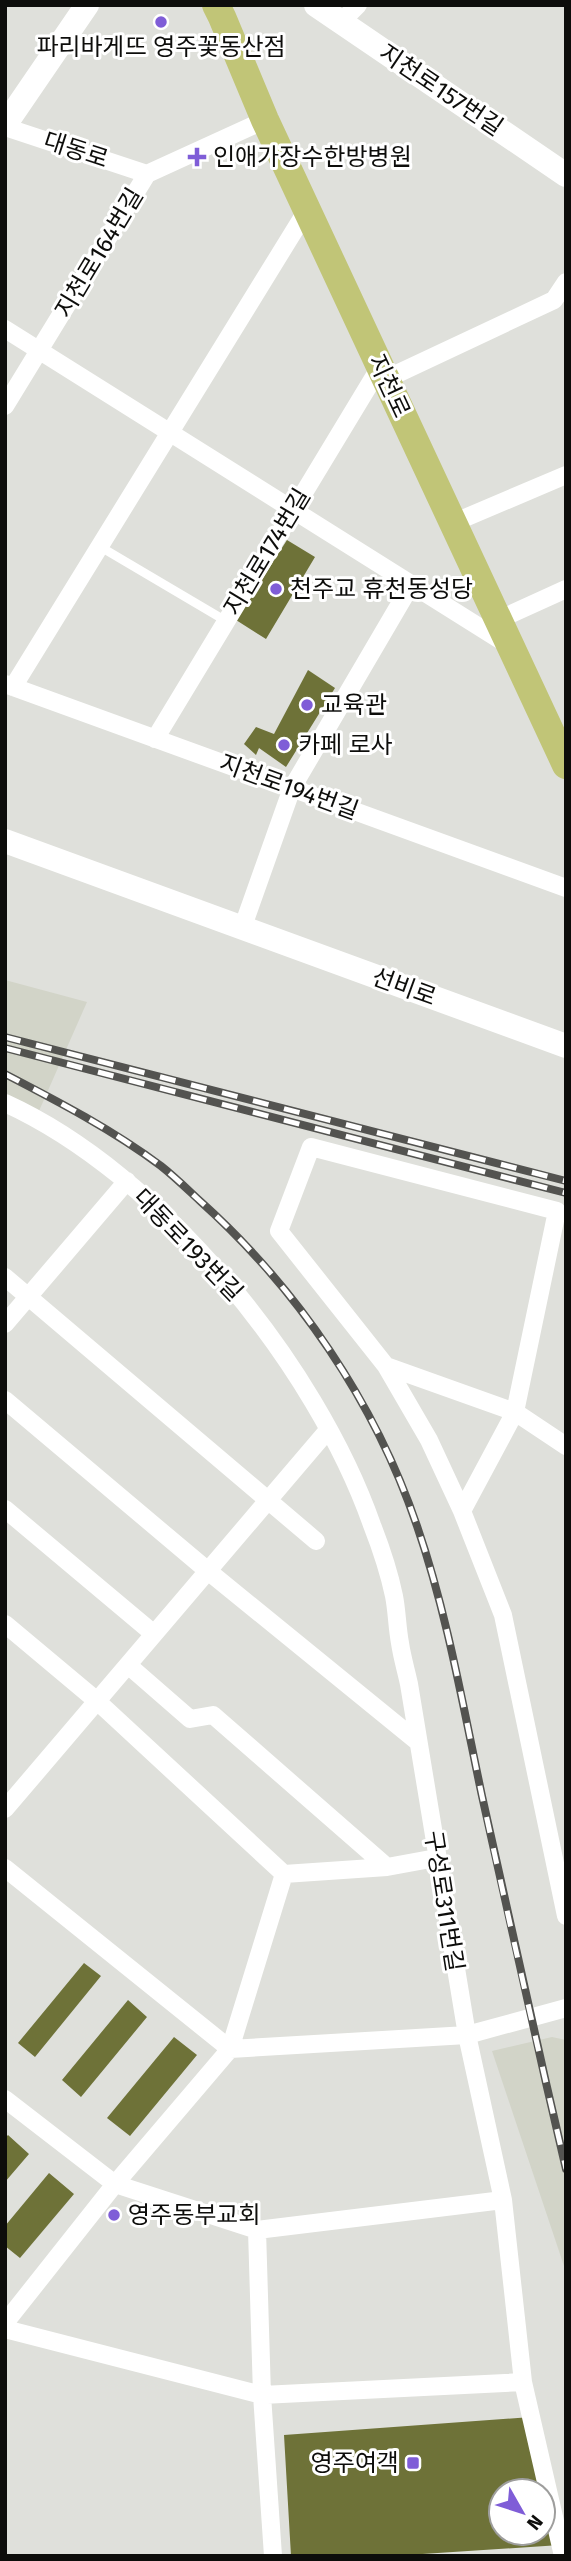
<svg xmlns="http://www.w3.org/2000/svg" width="571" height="2561" font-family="'Fira Sans','Noto Sans KR',sans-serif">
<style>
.built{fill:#d2d4c8}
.building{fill:#6e7238;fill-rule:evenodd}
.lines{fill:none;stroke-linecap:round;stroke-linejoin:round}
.lane{stroke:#fff;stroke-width:9}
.street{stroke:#fff;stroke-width:18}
.secondary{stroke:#fff;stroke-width:24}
.primary{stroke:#c1c577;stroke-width:28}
.rail-casing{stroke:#535350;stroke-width:8}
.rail{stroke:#fff;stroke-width:5;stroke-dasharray:16;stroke-linecap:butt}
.poi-dot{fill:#7f5dd7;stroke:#fff;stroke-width:2.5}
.labels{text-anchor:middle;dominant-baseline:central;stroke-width:6;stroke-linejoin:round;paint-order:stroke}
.poi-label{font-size:24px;fill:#0d0d0b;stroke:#fff;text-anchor:start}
.street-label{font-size:24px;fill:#0d0d0b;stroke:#fff}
</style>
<rect width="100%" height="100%" fill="#dfe0db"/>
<path class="built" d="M5,980L87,1002L35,1120L5,1107Z
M552,2037L566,2040V2272L492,2051Z"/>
<path class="building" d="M287,540L315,557L266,639L236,620Z
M308,670L335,688L286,767L259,748L256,755L244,744L256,727L274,734Z
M84,1963L101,1976L35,2057L18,2043Z
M128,2000L147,2017L81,2097L62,2080Z
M174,2037L197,2055L130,2136L107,2118Z
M8,2135L29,2154L5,2182V2138Z
M49,2173L74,2194L20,2258L5,2246V2226Z
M531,2417L560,2545L392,2556H291L284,2435ZM501,2491H543V2533H501Z"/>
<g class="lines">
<path class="lane" d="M99,546L226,621"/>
<path class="street" d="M341,22L358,5
M5,127L147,174
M5,329L508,645
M386,379L554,300L566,282
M5,406L147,174L265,120
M453,523L566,475
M498,620L566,589
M5,684L566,888
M13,687L307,210
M155,739L380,367
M242,929L292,788L411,585
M5,1103C161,1174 316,1365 372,1525C381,1548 389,1572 394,1596C397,1611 397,1627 400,1643C402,1657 406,1670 409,1684L467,2035L503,2200L523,2382L563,2556
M5,1277L316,1541
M5,1324L127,1181
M386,1366L515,1412L566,1446
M5,1400L208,1571L418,1742
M5,1509L154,1634
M462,1511L515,1412L557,1211L311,1147L279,1231L386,1366L429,1440L462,1511L503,1615L566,1916
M5,1624L97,1701L284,1874
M128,1665L190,1719L213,1715L387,1867
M5,1809L328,1430
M5,1868L230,2049L467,2035L566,2008
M284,1874L387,1867L436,1858
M5,2099L115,2184L257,2230L503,2200
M257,2230L262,2395L273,2556
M5,2323L115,2184L230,2049L284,1874
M5,2329L262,2395L523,2382"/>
<path class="secondary" d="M316,5L566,175
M5,125L87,5
M5,841L566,1046"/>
<path class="primary" d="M216,5L222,17L265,120L566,765"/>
<g class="rail-casing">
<path id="rail" d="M5,1037L566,1181
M5,1048L566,1193
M5,1074C59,1102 113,1130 161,1166C175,1177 187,1189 200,1201C297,1288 375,1402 417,1526C447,1613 463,1706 482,1796C509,1921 537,2045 566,2169"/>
</g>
<use href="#rail" class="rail"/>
</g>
<g class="poi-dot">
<circle cx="161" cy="22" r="7"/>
<path d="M193.5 146.5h7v7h7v7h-7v7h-7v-7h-7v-7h7z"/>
<circle cx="276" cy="589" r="7"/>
<circle cx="307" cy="705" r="7"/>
<circle cx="284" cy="745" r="7"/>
<circle cx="114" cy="2215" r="7"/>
<rect x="406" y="2456" width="14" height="14" rx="3.5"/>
</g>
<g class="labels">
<g class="poi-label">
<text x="161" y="47" text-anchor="middle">파리바게뜨 영주꽃동산점</text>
<text x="213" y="157">인애가장수한방병원</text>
<text x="290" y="589">천주교 휴천동성당</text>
<text x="321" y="705">교육관</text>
<text x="298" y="745">카페 로사</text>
<text x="128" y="2215">영주동부교회</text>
<text x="399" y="2463" text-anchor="end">영주여객</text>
</g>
<g class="street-label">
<text transform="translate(441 90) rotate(34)">지천로157번길</text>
<text transform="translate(76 150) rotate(18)">대동로</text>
<text transform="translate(99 253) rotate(-59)">지천로164번길</text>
<text transform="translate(389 386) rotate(65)">지천로</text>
<text transform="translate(267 552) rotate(-59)">지천로174번길</text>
<text transform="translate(289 787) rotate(20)">지천로194번길</text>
<text transform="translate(404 987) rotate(20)">선비로</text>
<text transform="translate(188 1245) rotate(46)">대동로193번길</text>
<text transform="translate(444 1901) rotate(81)">구성로311번길</text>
</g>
</g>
<rect width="571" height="2561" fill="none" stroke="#0d0d0b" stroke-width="14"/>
<g transform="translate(522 2512) rotate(129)"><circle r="33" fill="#ffffff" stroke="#9e9e9d" stroke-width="2"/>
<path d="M0-5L12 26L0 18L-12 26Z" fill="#7f5dd7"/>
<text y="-10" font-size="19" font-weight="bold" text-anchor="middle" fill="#0d0d0b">N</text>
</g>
</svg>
